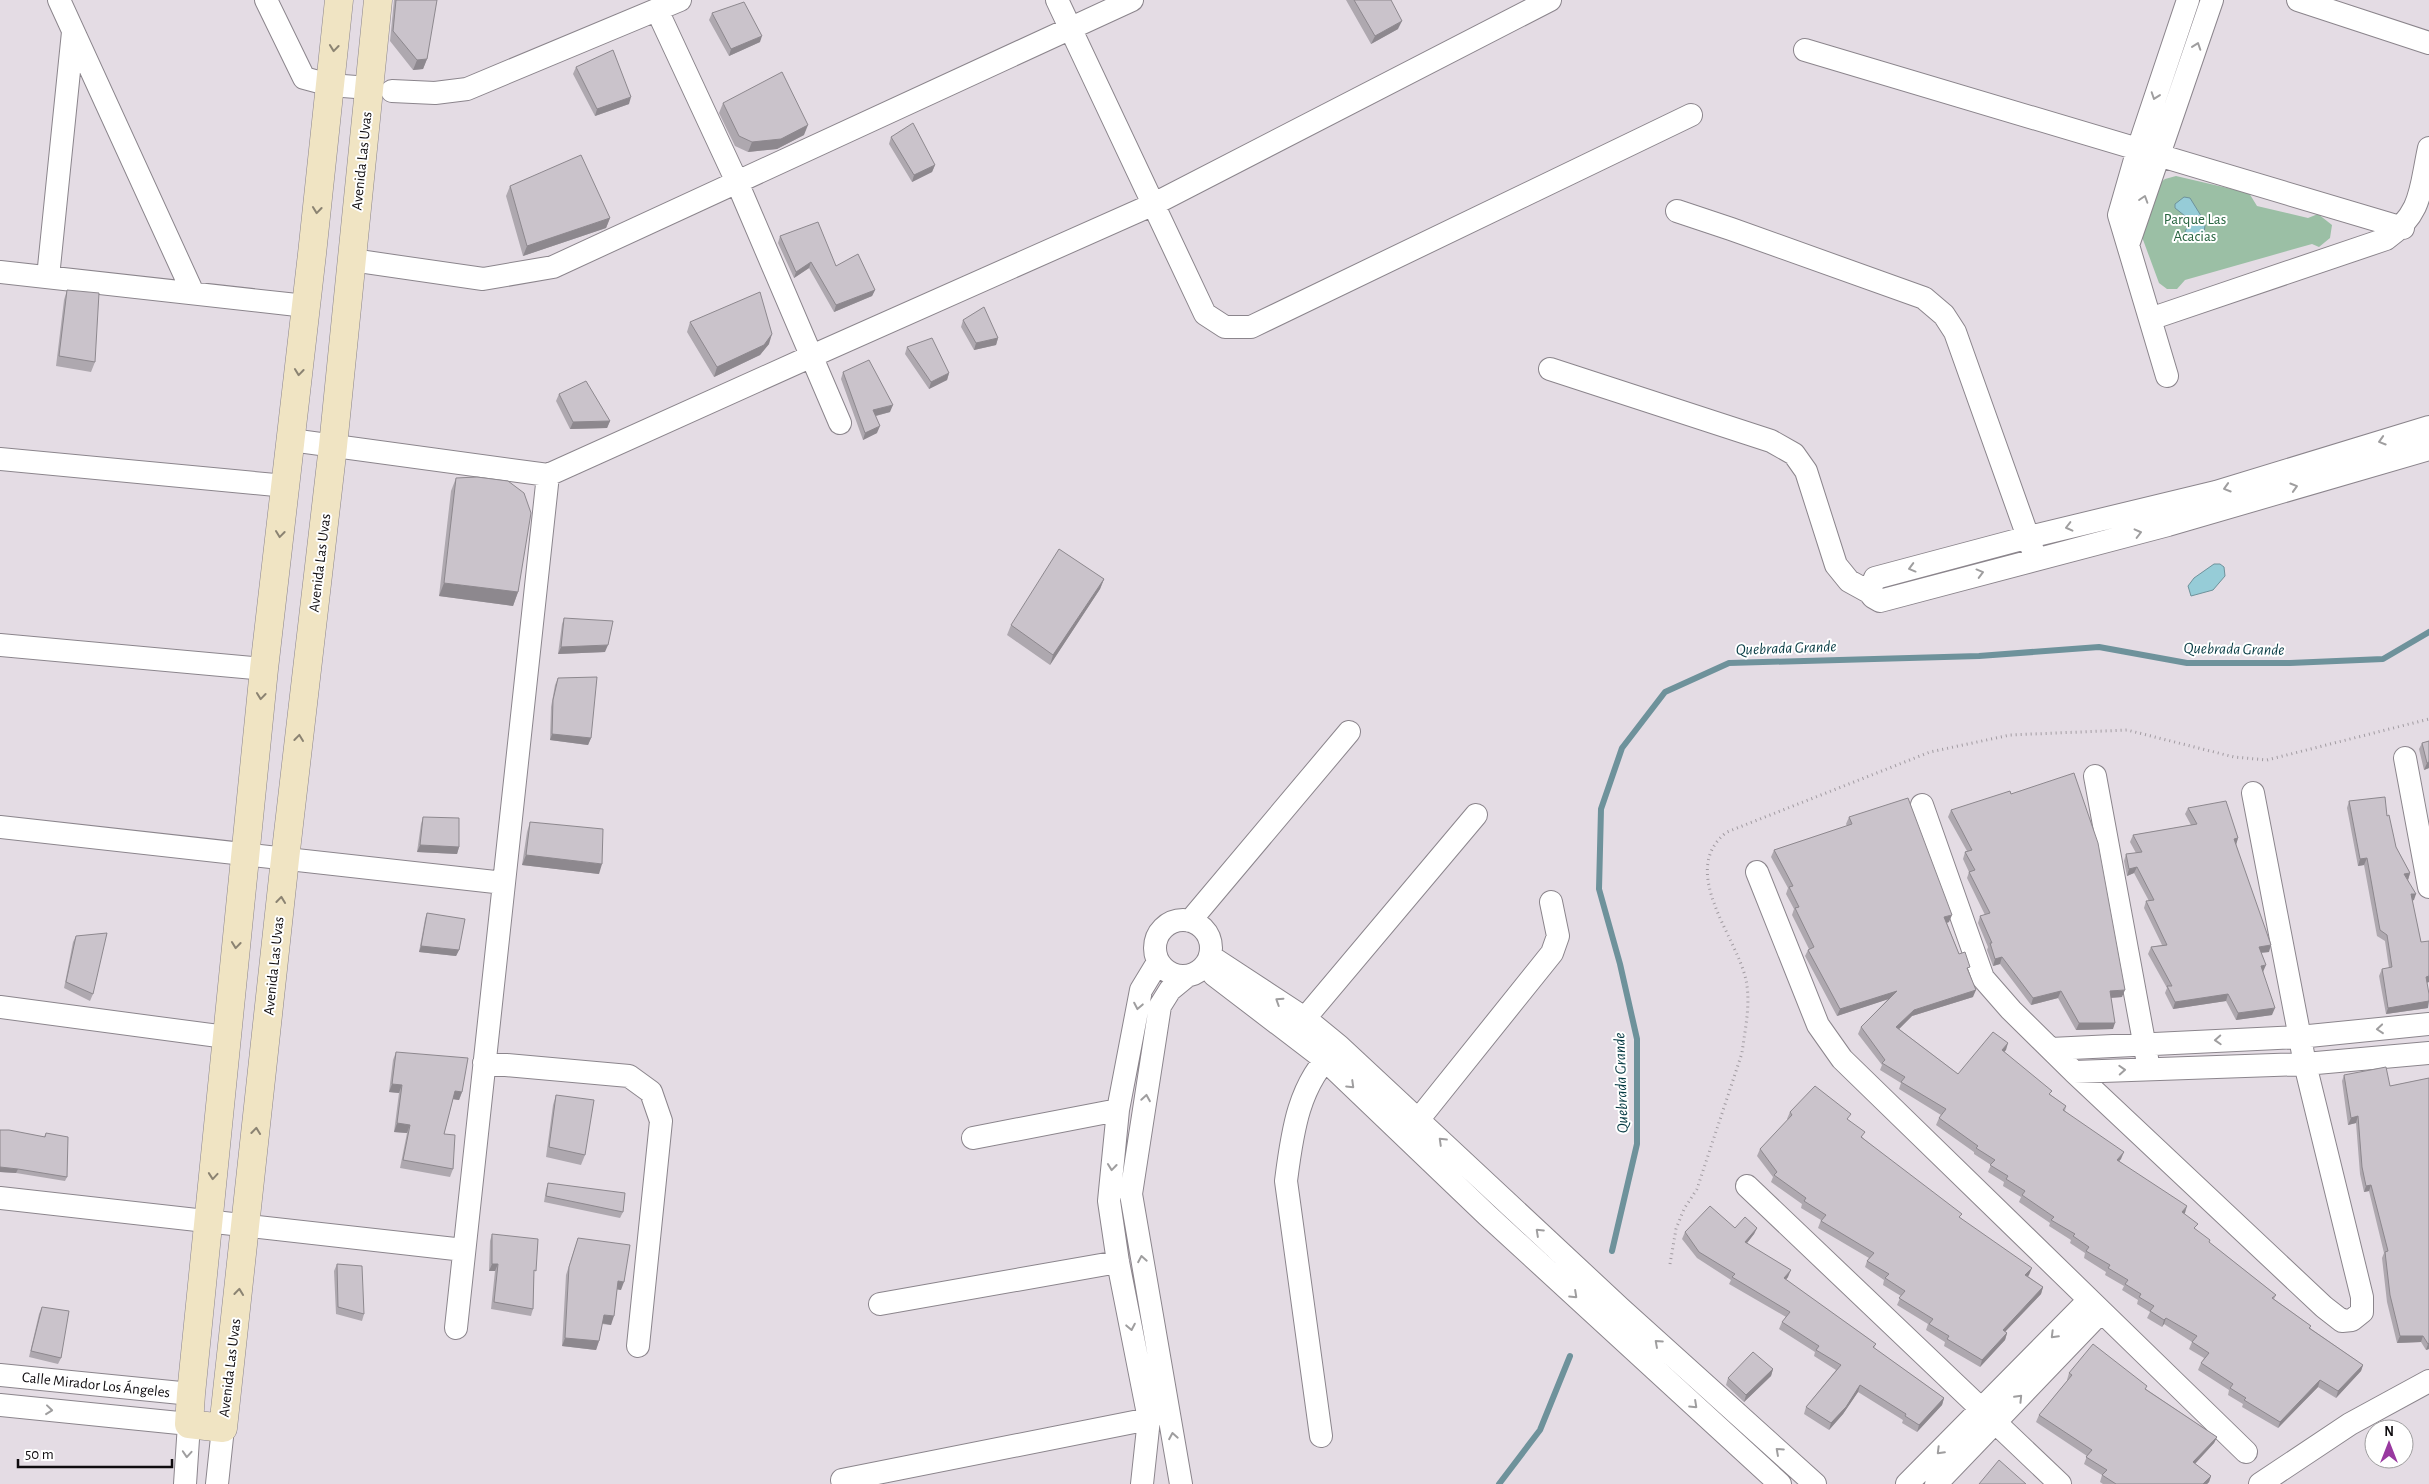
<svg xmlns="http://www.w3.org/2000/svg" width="2429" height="1484" font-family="'Alegreya Sans',sans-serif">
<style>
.green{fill:#9bbfa5}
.water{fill:#96ccd7;stroke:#6e929b}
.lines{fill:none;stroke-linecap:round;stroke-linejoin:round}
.stream{stroke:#6e929b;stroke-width:6}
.street-casing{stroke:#8b858c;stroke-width:24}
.secondary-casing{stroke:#8b858c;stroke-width:29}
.path{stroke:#a19ba1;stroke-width:3;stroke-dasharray:1 4;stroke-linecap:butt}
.street{stroke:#fff;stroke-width:22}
.secondary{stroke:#f0e4c3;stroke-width:28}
.wall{fill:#aea8af}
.shaded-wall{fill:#8d888e}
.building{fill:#cac3cb;stroke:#8d888e}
.oneway{stroke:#9f9e9f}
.oneway2{stroke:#8b8372}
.labels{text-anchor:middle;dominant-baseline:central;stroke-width:4;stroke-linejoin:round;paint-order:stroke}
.street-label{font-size:15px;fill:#0f0c0f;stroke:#fff}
.park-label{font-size:15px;fill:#286540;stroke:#fff}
.water-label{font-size:16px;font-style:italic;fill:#073b44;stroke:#fff}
</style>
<rect width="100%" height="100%" fill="#e4dce4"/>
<path class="green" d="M2176,176L2249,193L2257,206L2308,218L2318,214L2332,225L2330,238L2319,247L2312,244L2185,280L2177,289H2167L2159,283L2142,237L2161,182L2165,179Z"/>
<path class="water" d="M2184,197L2190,198L2203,219L2205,225L2204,234L2196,240H2185L2183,237L2190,220L2175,208V204Z
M2214,564H2220L2224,567L2225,576L2213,590L2191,596L2188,586L2194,578Z"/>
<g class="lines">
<path class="stream" d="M1612,1251L1637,1144V1039L1620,964L1599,889L1601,809L1622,748L1665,692L1729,663L1979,656L2099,647L2187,663H2290L2383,659L2429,632
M1499,1484L1540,1430L1570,1356"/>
<g class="street-casing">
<path id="street" d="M59,0L193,293
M266,0L304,78L330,85L369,88
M1057,0L1205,314L1225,327H1251L1691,115
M2298,0L2429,43
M657,10L737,182L840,423
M1805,50L2403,228
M392,91L435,93L467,89L680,0
M1677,211L1731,229L1924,298L1944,315L1955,332L2033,551
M2128,245L2212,0
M352,260L483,279L553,267L1132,0
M0,272L306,306
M48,277L73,32
M2150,319L2386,239C2423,213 2420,189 2429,148
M1550,369L1771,441L1794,454L1806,471L1836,565L1849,581L1869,592L1873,597L1880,601L2168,525L2429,449
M2167,376L2119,215L2138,149L2188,0
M291,440L548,475L812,356L1154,204L1550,0
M0,459L286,486
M1869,592L1875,578L2029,537L2216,492L2429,427
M0,645L264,669
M2405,758L2429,887
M2095,776L2147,1058
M1922,805L1983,978L2011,1010L2074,1072L2324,1307L2342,1321L2352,1320L2362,1312V1297L2305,1064L2253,793
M0,827L504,883
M1757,872L1818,1025L1842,1059L2246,1452
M1155 948a28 28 0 1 1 56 0a28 28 0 1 1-56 0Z
M1190,921L1349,732
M1210,956L1306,1019L1339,1046L1620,1308L1815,1484
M1214,975L1324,1059L1487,1215L1780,1484
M0,1007L226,1037
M1295,1030L1476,815
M2051,1049L2299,1037L2429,1024
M484,1063L629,1076L651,1092L661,1121L638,1346
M2074,1072L2305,1064L2429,1053
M1410,1130L1552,953L1558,936L1551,902
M973,1138L1118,1110
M1747,1186L2060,1484
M0,1198L464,1250
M880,1304L1118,1262
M456,1328L548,475
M0,1375L191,1394
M0,1405L189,1424L185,1484
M1321,1436L1286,1181C1292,1134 1298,1083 1336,1049
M842,1480L1149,1419
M217,1484L223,1428
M1142,1484L1149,1419L1118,1262L1109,1201L1118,1110L1141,990L1158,962
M1181,1484L1131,1194L1160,1006L1170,990L1187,976
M1907,1484L2088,1301
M1936,1484L2101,1312
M2260,1484L2350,1424L2429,1381"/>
</g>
<g class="secondary-casing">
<path id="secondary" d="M339,0L312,254L264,669L191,1394L189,1424L223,1428L285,859L333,446L378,0"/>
</g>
<path class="path" d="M1670,1264L1676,1229L1684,1209L1697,1189L1742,1053C1745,1029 1751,1004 1746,980C1737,937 1677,870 1727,832L1930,752L2010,735L2127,730L2234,757L2267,760L2429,719"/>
<use href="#street" class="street"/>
<use href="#secondary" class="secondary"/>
</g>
<path class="wall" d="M394,0H436L427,59L423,69L413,70L390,41Z
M1346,0H1391L1398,29L1371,44Z
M712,13L760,42L729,56L709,20Z
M576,67L629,104L595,116L573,74Z
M723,103L804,135L777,149L748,152L735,146L719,113Z
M891,137L935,165L932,172L912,182L889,144Z
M510,186L610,218L606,228L523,256L506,196Z
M780,236L836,266L875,290L872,296L834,312L809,268L794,278L778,243Z
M67,290L95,362L91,372L56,366L64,300Z
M963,320L998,338L996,345L974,350L961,327Z
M690,322L769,344L760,355L714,377L687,332Z
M907,347L949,373L947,380L929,389L905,354Z
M843,372L890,412L876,416L877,433L863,440L841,379Z
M559,394L610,421L607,428L570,429L556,401Z
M456,478L518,592L513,606L439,596L451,491Z
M1104,579L1100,589L1050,665L1007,635L1011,625Z
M564,618L605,652L558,654L562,624Z
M558,678L591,738L588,745L550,740L551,707L555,685Z
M2429,741V768L2424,770L2419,749L2422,743Z
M2349,801L2387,816L2396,847L2410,873L2408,880L2414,900L2412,901L2421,942L2429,943V982L2427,983L2428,1008L2386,1014L2379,976L2382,969L2389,968L2385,941L2377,936L2364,865L2358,866L2347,808Z
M2188,808L2238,838L2236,844L2269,952L2261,953L2263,972L2272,1015L2236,1020L2226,1001L2173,1009L2165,993L2167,988L2148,954L2151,947L2162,945L2144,908L2146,901H2149L2134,873L2127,876L2124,861L2126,854L2136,853L2130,842L2133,835L2191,825L2185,814Z
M1951,810L2122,997L2111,998L2113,1029L2076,1030L2058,998L2031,1005L2000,964L1993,966L1987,950L1988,947L1978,923L1980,916L1985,915L1967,878L1969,872L1963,859L1965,852L1967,851L1948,817Z
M423,817L459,847L457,854L417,852L421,824Z
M1849,817L1949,922L1947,923L1959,954L1969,972L1973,997L1912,1016L1899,1029L1958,1074L2006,1050L2004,1052L2051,1095L2066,1106L2065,1111L2121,1159L2119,1161L2185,1213L2184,1214L2196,1230L2210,1243L2276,1295L2274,1299L2311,1326L2310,1328L2363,1365L2361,1371L2336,1398L2318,1387L2278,1428L2242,1407L2243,1404L2228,1395L2229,1390L2198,1370L2201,1363L2204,1358L2189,1349L2192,1342L2164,1324L2162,1327L2147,1318L2150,1312L2137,1304L2138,1300L2122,1290L2124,1286L2105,1275L2106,1272L2084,1258L2085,1253L2070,1243L2071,1240L2049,1226L2050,1223L2019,1202L2021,1197L2003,1186L2004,1182L1988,1172L1991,1165L1974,1154V1152L1936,1125L1939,1118L1941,1115L1899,1089L1901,1083L1880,1070L1882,1065L1858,1034L1861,1027L1888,999L1837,1016L1805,956L1808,950L1809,949L1792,915L1794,909L1786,894L1788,888L1771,857L1774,850L1847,826L1846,824Z
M530,822L599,874L522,865L527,832Z
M427,913L459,950L456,956L419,952L425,919Z
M76,936L93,994L90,1001L64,988L73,942Z
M396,1052L462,1092L459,1100L453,1099L444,1134L453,1169L450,1177L400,1168L407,1133L394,1132L399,1093L389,1092L393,1060Z
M2344,1075L2390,1086L2429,1078V1349L2426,1350L2421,1342L2397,1343L2387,1302L2382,1258L2384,1253L2369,1191L2364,1192L2360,1174L2356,1123L2348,1125L2342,1081Z
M556,1095L585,1155L581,1165L546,1157L553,1105Z
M1790,1112L1849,1120L1863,1138L2029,1275L2028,1276L2043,1287L2041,1294L2005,1332L2007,1333L2005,1340L1980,1367L1944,1346L1945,1342L1926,1330L1928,1324L1897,1305L1901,1296L1883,1285L1884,1280L1865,1267L1867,1261L1869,1258L1818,1228L1821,1220L1801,1208L1802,1204L1771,1182L1773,1177L1757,1156L1760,1149L1788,1120L1787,1119Z
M0,1130L44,1137L46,1133L67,1177L65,1181L16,1173L0,1172Z
M548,1183L623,1212L620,1218L544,1202L546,1190Z
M1735,1228H1757L1754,1234L1747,1243L1788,1277L1786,1280L1876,1344L1874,1348L1944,1398L1942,1405L1917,1432L1902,1423L1903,1420L1858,1392L1843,1414L1829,1430L1804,1414L1806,1407L1836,1370L1814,1356L1815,1352L1779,1329L1782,1322L1786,1317L1729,1284L1731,1280L1697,1258L1682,1239L1685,1232Z
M492,1234L534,1277L533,1309L531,1316L491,1309L495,1271H489L490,1241Z
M578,1238L621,1290L617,1289L611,1325L602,1324L599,1341L596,1350L562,1346L566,1275Z
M337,1264L364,1314L362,1321L336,1314L334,1271Z
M42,1307L61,1358L58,1364L29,1357L39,1314Z
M1773,1369L1771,1376L1744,1402L1726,1385L1728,1378Z
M2069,1373L2146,1389L2217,1437L2214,1443L2195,1464L2211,1476L2209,1482L2207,1484H2103L2100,1482L2102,1475L2084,1464L2087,1456L2036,1422L2039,1415L2067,1381V1380Z"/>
<path class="shaded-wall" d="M1402,21L1398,29L1371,44L1375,36Z
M762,36L760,42L729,56L731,49Z
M427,59L423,69L413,70L417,60Z
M631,97L629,104L595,116L597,109Z
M808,125L804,135L777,149L748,152L752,142Z
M935,165L932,172L912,182L914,175Z
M610,218L606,228L523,256L527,246Z
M811,262L809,268L794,278L796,272Z
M875,290L872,296L834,312L836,305Z
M772,334L769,344L760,355L714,377L717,367Z
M998,338L996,345L974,350L976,343Z
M949,373L947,380L929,389L931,382Z
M893,405L890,412L871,417L873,410Z
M610,421L607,428L570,429L573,422Z
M880,426L877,433L863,440L865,433Z
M1104,579L1100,589L1050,665L1053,655Z
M444,583L518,592L513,606L439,596Z
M608,645L605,652L558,654L561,647Z
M552,734L591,738L588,745L550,740Z
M2429,762V768L2424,770L2427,763Z
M2238,838L2236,845L2234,839Z
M420,845L459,847L457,854L417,852Z
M526,855L602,864L599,874L522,865Z
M2367,858L2364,865L2358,866L2360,859Z
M2137,867L2134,873L2127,876L2129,869Z
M2410,873L2408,880L2404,874Z
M2411,894H2416L2414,900L2408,901Z
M1952,915L1949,922L1942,924L1944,917Z
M2271,945L2269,952L2256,953L2259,947Z
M421,946L459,950L456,956L419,952Z
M2002,957L2000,964L1993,966L1995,959Z
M2266,965L2263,972L2258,973L2261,966Z
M2429,976V982L2424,983L2426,977Z
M1976,990L1973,997L1912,1016L1894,1034L1896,1027L1914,1010Z
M2125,990L2122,997L2108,998L2110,991Z
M1897,991L1895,997L1837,1016L1840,1009Z
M2061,991L2058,998L2031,1005L2033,998Z
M2228,994L2226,1001L2173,1009L2175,1002Z
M2429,1001L2428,1008L2386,1014L2388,1008Z
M2275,1008L2272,1015L2236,1020L2238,1013Z
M2079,1023H2115L2113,1029L2076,1030Z
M2008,1043L2006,1050L1999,1057L2002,1050Z
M392,1084L402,1085L399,1093L389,1092Z
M455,1091L462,1092L459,1100L452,1099Z
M2358,1116L2356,1123L2348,1125L2351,1118Z
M397,1123L410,1125L407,1133L394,1132Z
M2124,1152L2121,1159L2114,1166L2117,1160Z
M0,1167L18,1169L16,1173L0,1172Z
M2371,1185L2369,1191L2364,1192L2366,1186Z
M2187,1206L2185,1213L2179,1219L2182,1212Z
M1757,1228L1754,1234L1743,1248L1745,1242Z
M492,1264H498L495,1271H489Z
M2032,1268L2029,1275L2023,1281L2025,1275Z
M1791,1270L1788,1277L1781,1285L1784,1278Z
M618,1281L624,1282L621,1290L615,1289Z
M2043,1287L2041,1294L2000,1337L2003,1330Z
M604,1315L614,1316L611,1325L601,1323Z
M2166,1318L2164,1324L2162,1327L2164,1320Z
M2007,1333L2005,1340L1980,1367L1982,1360Z
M2400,1336H2423L2421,1342L2397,1343Z
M565,1338L599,1341L596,1350L562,1346Z
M2429,1343V1349L2426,1350L2428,1344Z
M2363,1365L2361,1371L2336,1398L2338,1391Z
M1773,1369L1771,1376L1744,1402L1746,1395Z
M2320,1380L2318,1387L2278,1428L2280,1422Z
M1860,1385L1858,1392L1843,1414L1829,1430L1831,1423Z
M1944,1398L1942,1405L1917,1432L1919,1425Z
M2217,1437L2214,1443L2190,1469L2193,1462Z
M2211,1476L2209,1482L2207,1484H2203Z"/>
<path class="building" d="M396,0H437L427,59L417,60L393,31Z
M1354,0H1391L1402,21L1375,36Z
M744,2L762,36L731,49L712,13Z
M613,50L631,97L597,109L576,67Z
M782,72L808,125L781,139L752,142L739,136L723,103Z
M913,123L935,165L914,175L891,137Z
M581,155L610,218L527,246L510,186Z
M818,222L836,266L858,254L875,290L836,305L811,262L796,272L780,236Z
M67,290L99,293L95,362L59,356Z
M760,292L772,334L764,345L717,367L690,322Z
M984,307L998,338L976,343L963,320Z
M932,338L949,373L931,382L907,347Z
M869,360L893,405L873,410L880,426L865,433L843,372Z
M586,381L610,421L573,422L559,394Z
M477,477L508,481L524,493L531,513L518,592L444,583L456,478Z
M1059,549L1104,579L1053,655L1011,625Z
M564,618L613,621L608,645L561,647Z
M597,677L591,738L552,734L553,700L558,678Z
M2429,741V762L2427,763L2422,743Z
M2074,773L2098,843L2125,990L2110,991L2115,1023H2079L2061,991L2033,998L2002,957L1995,959L1990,943H1992L1980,916L1990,913L1969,872L1975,870L1965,852L1972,850L1951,810L2010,791L2011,794Z
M2385,797L2387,816L2389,815L2396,847L2410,873L2404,874L2416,894H2411L2421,942L2429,941V976L2426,977L2429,994V1001L2388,1008L2382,969L2392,967L2387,935L2380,930L2367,858L2360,859L2349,801Z
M1908,798L1952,915L1944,917L1959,954L1965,952L1970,967L1967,968L1976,990L1914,1010L1896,1027L1958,1074L1993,1032L2008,1043L2002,1050L2052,1091L2049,1094L2066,1106L2063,1110L2124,1152L2117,1160L2187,1206L2182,1212L2198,1224L2194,1228L2210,1240L2209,1242L2276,1295L2272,1298L2311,1326L2309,1328L2363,1365L2338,1391L2320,1380L2280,1422L2244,1400L2246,1398L2230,1388L2233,1384L2201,1363L2209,1353L2192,1342L2197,1336L2166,1318L2164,1320L2150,1311L2154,1306L2139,1297L2141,1294L2125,1284L2128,1280L2108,1268L2110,1265L2086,1251L2089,1247L2073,1236L2075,1234L2051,1220L2054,1217L2022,1195L2025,1191L2006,1179L2008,1176L1990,1165L1995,1160L1976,1148L1978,1146L1939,1118L1946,1109L1901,1082L1905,1077L1882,1063L1885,1060L1861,1027L1897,991L1840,1009L1808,950L1814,947L1795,908L1799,907L1789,887L1793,886L1774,850L1852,824L1849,817Z
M2226,801L2238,838L2234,839L2271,945L2259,947L2266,965L2261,966L2275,1008L2238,1013L2228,994L2175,1002L2167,986H2172L2151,947L2167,945L2146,901L2154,900L2137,867L2129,869L2126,854L2142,852L2133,835L2197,824L2188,808Z
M423,817L459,818V847L420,845Z
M530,822L603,829L602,864L526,855Z
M427,913L465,919L459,950L421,946Z
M107,933L93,994L66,982L76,936Z
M396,1052L468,1058L462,1092L455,1091L444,1134L455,1135L453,1169L403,1160L410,1125L397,1123L402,1085L392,1084Z
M2386,1067L2390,1086L2429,1078V1343L2428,1344L2423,1336H2400L2390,1295L2385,1252L2388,1251L2371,1185L2366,1186L2362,1167L2358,1116L2351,1118L2344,1075Z
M1815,1086L1851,1114L1847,1119L1865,1132L1861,1137L1962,1214L1959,1217L2032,1268L2025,1275L2043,1287L2003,1330L2007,1333L1982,1360L1947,1339L1949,1336L1929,1324L1933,1319L1899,1298L1905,1291L1885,1278L1889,1274L1867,1261L1874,1253L1821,1221L1826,1215L1804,1201L1806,1198L1774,1175L1777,1172L1760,1149L1792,1115L1790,1112Z
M556,1095L594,1100L585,1155L549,1147Z
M0,1130H9L45,1137L46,1133L68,1137L67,1177L18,1169L0,1167Z
M548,1183L625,1193L623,1212L546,1196Z
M1710,1206L1735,1228L1745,1217L1757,1228L1745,1242L1791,1270L1784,1278L1876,1344L1873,1347L1944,1398L1919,1425L1905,1416L1906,1414L1860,1385L1846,1407L1831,1423L1806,1407L1841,1365L1816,1350L1819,1346L1782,1322L1790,1312L1732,1277L1735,1274L1699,1252L1685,1232Z
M492,1234L538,1239L536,1271L534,1270L533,1309L494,1302L498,1264H492Z
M578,1238L630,1245L624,1282L618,1281L614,1316L604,1315L599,1341L565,1338L569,1267Z
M337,1264L362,1266L364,1314L338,1307Z
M42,1307L69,1311L61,1358L31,1351Z
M2093,1344L2147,1386L2145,1389L2217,1437L2193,1462L2211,1476L2203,1484H2116L2102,1475L2107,1470L2086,1457L2092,1450L2039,1415L2072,1375L2069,1373Z
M1753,1352L1773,1369L1746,1395L1728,1378Z
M1999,1460L2026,1484H1979Z"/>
<defs><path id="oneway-chevron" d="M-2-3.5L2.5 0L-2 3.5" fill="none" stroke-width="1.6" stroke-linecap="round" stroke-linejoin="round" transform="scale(1.25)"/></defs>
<g class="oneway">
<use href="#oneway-chevron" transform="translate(2197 46) rotate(-71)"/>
<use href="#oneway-chevron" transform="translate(2155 96) rotate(109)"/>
<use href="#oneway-chevron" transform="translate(2144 199) rotate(-72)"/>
<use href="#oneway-chevron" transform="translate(2382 441) rotate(163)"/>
<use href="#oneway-chevron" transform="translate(2294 487) rotate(-17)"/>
<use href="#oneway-chevron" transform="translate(2227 488) rotate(163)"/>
<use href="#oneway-chevron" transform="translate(2069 527) rotate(166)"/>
<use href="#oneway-chevron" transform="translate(2138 533) rotate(-14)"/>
<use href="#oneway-chevron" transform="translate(1912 568) rotate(165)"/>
<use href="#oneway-chevron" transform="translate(1980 573) rotate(-15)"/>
<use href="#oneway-chevron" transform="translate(1279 1001) rotate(-147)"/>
<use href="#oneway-chevron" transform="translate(1138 1006) rotate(101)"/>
<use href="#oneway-chevron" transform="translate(2380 1029) rotate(175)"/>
<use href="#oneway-chevron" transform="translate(2218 1040) rotate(177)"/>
<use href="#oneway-chevron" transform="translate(2122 1070) rotate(-3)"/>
<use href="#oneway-chevron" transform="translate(1351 1085) rotate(44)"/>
<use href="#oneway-chevron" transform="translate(1146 1098) rotate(-81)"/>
<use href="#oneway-chevron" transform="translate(1442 1141) rotate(-136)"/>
<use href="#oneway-chevron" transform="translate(1112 1167) rotate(96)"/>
<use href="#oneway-chevron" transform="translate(1539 1232) rotate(-137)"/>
<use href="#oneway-chevron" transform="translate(1142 1259) rotate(-100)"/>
<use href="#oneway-chevron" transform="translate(1574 1295) rotate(43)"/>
<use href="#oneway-chevron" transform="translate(1131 1327) rotate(79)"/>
<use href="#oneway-chevron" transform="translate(2054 1335) rotate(135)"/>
<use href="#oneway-chevron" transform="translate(1658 1343) rotate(-138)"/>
<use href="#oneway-chevron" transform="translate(2019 1398) rotate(-46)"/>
<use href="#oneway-chevron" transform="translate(1694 1405) rotate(43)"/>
<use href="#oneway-chevron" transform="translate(49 1410) rotate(6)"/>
<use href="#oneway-chevron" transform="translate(1173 1436) rotate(-100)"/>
<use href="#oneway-chevron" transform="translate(1779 1451) rotate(-138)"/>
<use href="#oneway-chevron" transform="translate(1940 1451) rotate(135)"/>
<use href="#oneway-chevron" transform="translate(187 1454) rotate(94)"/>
</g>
<g class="oneway2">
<use href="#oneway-chevron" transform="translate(334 48) rotate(96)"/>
<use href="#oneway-chevron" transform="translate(317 210) rotate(96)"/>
<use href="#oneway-chevron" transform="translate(299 372) rotate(96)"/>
<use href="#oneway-chevron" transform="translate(280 534) rotate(97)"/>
<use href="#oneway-chevron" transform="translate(261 696) rotate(96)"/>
<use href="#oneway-chevron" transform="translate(299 738) rotate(-83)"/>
<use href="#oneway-chevron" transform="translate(281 900) rotate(-84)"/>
<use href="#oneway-chevron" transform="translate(236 945) rotate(96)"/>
<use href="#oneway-chevron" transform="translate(256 1131) rotate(-84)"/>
<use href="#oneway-chevron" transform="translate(213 1176) rotate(95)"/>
<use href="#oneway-chevron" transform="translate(239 1292) rotate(-84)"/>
</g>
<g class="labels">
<g class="street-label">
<text transform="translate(362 161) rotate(-84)">Avenida Las Uvas</text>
<text transform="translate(320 563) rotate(-83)">Avenida Las Uvas</text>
<text transform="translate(274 966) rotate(-84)">Avenida Las Uvas</text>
<text transform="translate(230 1368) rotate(-83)">Avenida Las Uvas</text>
<text transform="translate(96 1385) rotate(6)">Calle Mirador Los Ángeles</text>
</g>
<g class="park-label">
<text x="2195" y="219">Parque Las<tspan x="2195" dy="17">Acacias</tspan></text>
</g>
<g class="water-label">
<text transform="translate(1786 648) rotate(-2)">Quebrada Grande</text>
<text transform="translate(2234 649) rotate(1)">Quebrada Grande</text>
<text transform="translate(1621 1083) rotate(-92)">Quebrada Grande</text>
</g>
</g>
<g transform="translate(2389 1444)"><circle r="24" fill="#ffffff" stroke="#9f9e9f"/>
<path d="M0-4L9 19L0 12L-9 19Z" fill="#9939a0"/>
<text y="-8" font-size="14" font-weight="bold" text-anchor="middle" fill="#0f0c0f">N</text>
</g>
<path d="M18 1459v8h154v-8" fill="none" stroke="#0f0c0f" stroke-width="2.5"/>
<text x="25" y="1459" font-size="15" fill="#0f0c0f" stroke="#ffffff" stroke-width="4" paint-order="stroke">50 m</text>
</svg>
